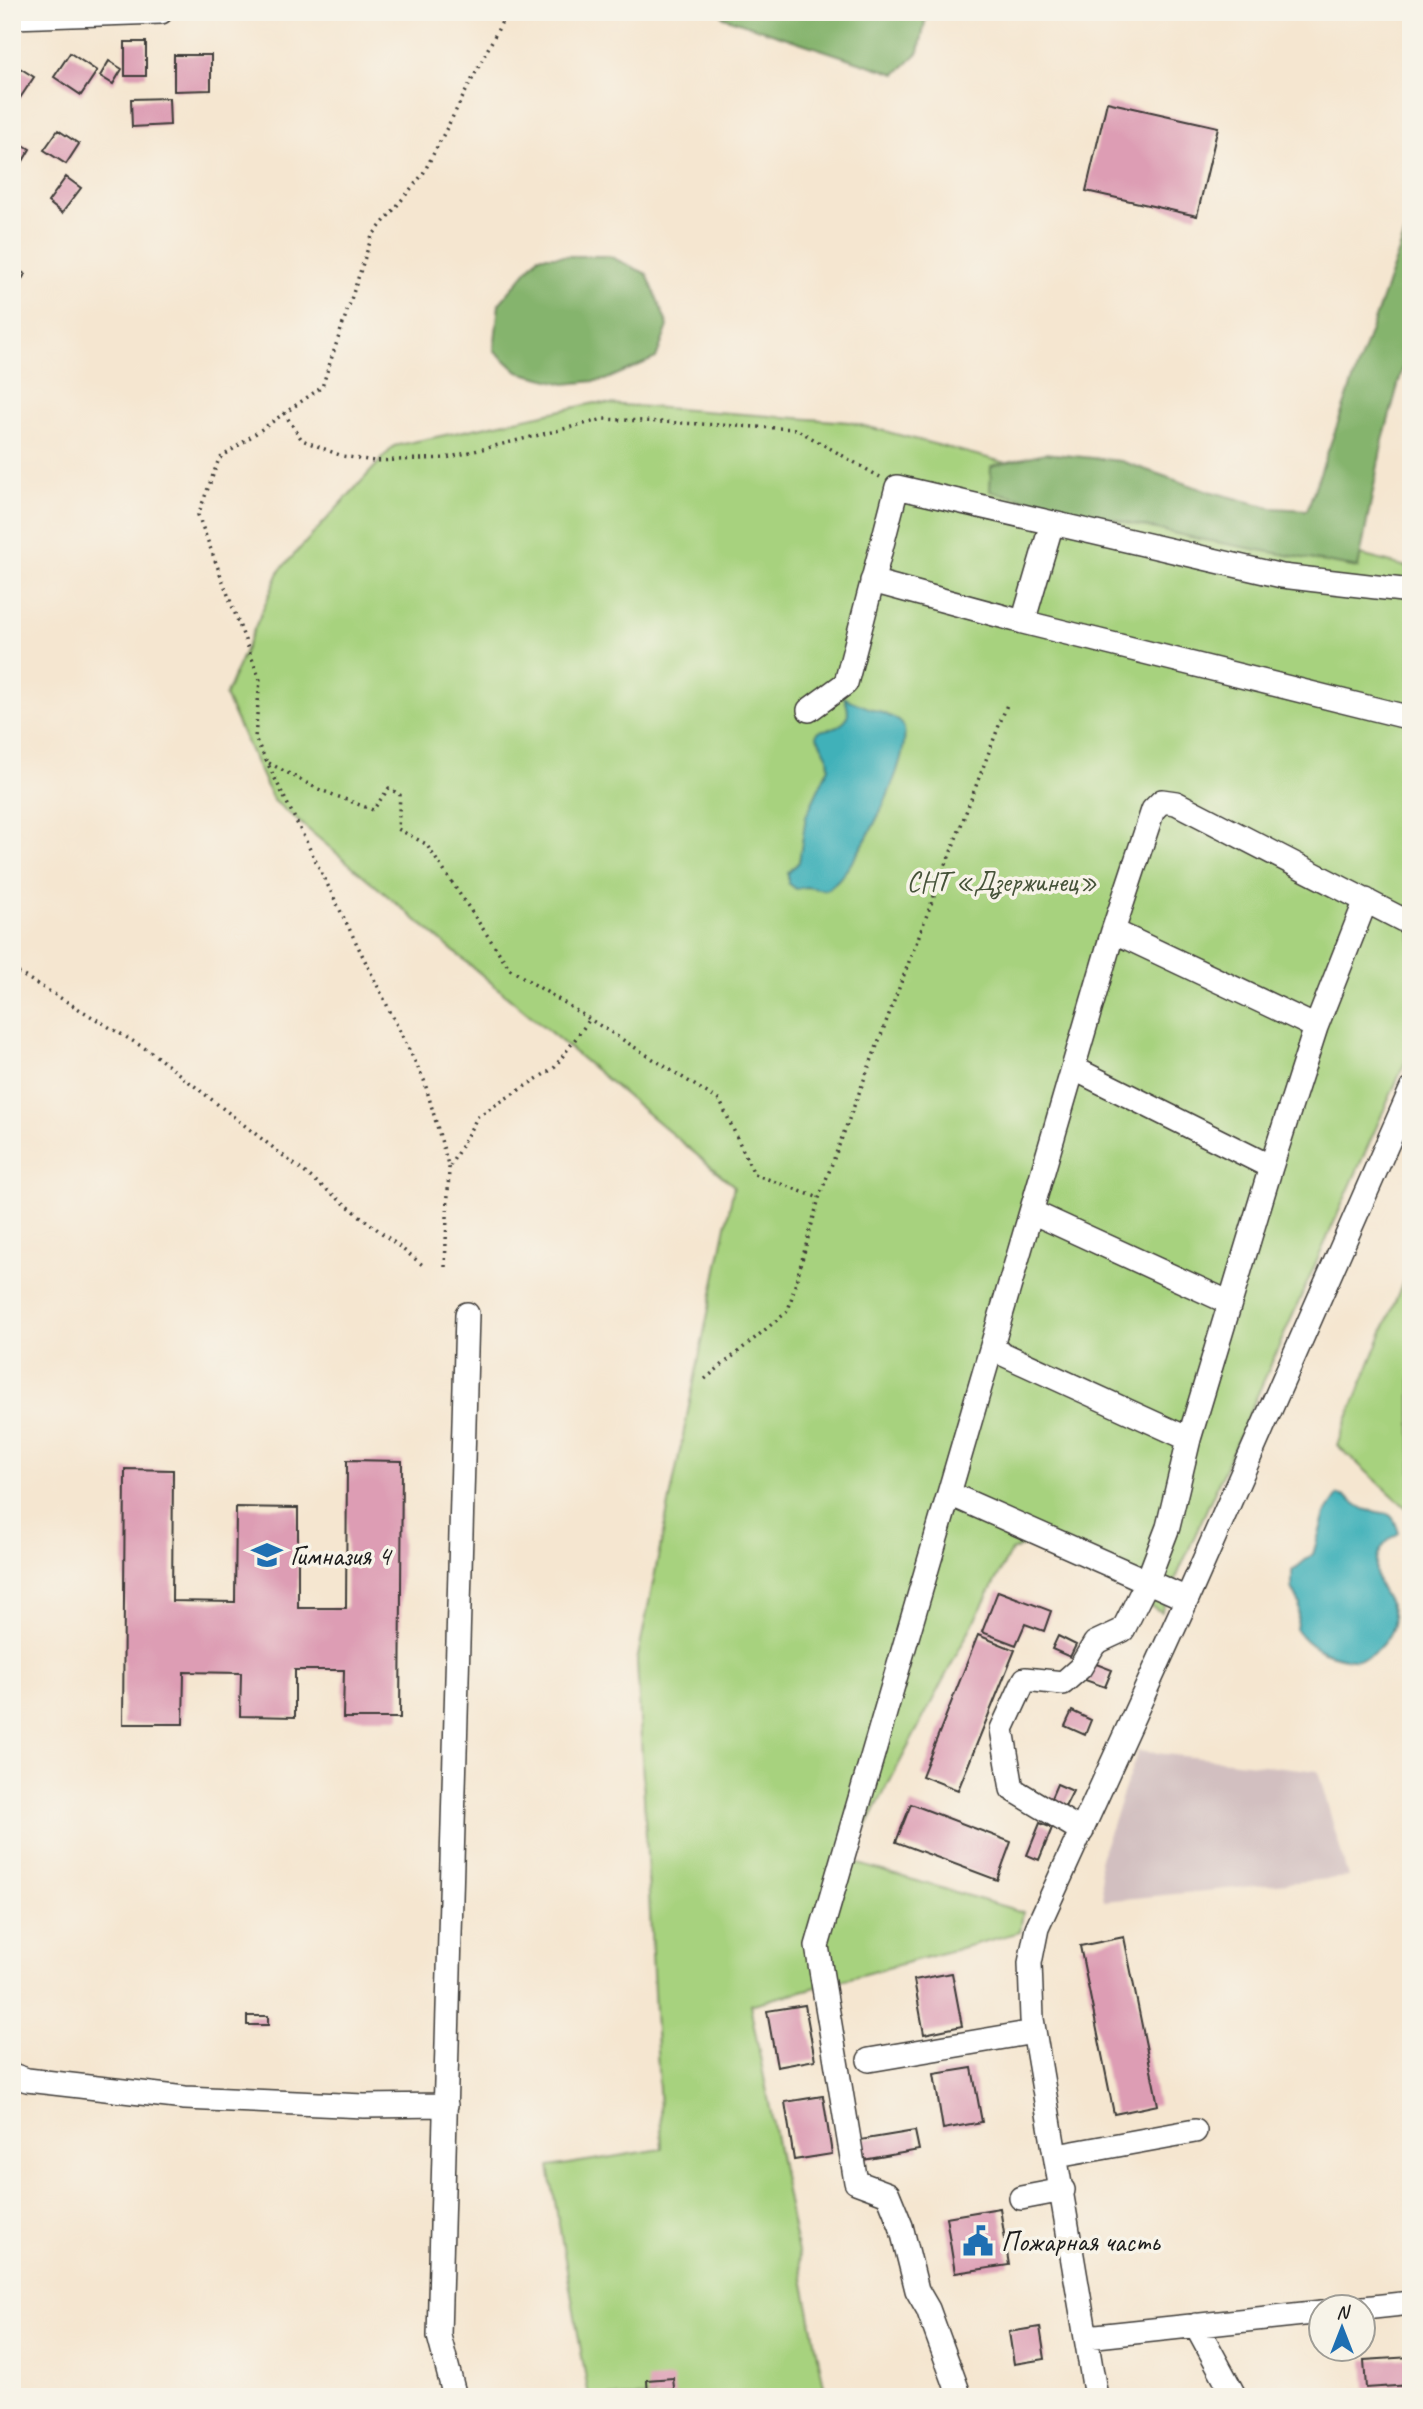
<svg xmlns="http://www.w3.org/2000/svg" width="1423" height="2409" font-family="Caveat,sans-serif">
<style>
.industrial{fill:#d2bfc0}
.green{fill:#a7d27e;stroke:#62774d;stroke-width:2}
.forest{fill:#85b46d;stroke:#506844;stroke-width:2}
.water{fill:#41b1b9;stroke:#2e666a;stroke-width:2}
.building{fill:#dd9db4}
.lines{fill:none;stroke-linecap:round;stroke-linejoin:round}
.minor-casing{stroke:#3d3a37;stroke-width:26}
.path{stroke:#3d3a37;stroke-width:3.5;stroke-dasharray:2 5;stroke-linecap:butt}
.minor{stroke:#fff;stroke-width:23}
.labels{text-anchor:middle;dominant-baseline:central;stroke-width:7;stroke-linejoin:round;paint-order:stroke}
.park-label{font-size:28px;fill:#465339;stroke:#f7f3e8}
.poi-label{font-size:28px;fill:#1c1c1c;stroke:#f7f3e8;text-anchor:start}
</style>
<rect width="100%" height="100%" fill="#f7f3e8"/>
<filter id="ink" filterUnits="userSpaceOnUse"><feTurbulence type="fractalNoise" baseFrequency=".0143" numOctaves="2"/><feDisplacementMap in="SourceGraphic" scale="14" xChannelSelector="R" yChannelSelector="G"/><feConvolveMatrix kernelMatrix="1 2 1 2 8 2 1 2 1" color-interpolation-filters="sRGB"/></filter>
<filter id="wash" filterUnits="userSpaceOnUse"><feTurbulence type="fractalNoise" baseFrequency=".00686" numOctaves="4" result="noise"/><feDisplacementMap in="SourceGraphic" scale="28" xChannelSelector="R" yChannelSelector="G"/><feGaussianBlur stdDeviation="1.57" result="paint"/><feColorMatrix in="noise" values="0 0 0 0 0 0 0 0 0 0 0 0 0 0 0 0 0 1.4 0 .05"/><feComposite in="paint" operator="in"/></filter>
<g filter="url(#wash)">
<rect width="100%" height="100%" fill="#f5e6d0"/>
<path class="industrial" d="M1138,1751L1318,1771L1348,1877L1104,1901L1099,1861Z"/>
<path class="green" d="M595,403L849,422L1411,568V1049L1161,1612L1036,1540L1011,1551L848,1861L1023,1912L1020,1932L750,2005L826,2397H589L549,2167L662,2149L637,1661L734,1186L273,800L225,696L280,570L394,446Z
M1411,1262V1512L1337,1445Z"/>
<path class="forest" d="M721,12H927L919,52L896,74L723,17Z
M1411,217V338L1383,440L1358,568L1199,539L990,491L991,466L1045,453L1121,461L1201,489L1272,508L1307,510Z
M539,256H609L647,274L668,326L656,358L605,380L565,384L518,372L494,350L499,304Z"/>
<path class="water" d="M844,697C858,706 896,715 902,724C918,748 853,880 825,890L806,887L796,889L788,883V873L799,862L806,816L829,767L828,757L816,735L819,731C842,727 855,722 844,697Z
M1338,1495C1350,1496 1356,1507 1367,1510C1387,1515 1392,1508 1399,1533C1386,1541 1378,1549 1376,1566C1373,1599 1415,1610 1379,1648C1369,1659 1359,1661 1345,1658C1325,1654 1308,1647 1296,1629L1300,1604L1292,1588V1571L1313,1554L1325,1514Z"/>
<g id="blocks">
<path class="building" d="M1199,12H1223L1221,18Z
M125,42H146V76H125Z
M70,53L97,71L81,95L54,77Z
M174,55H211V90L174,91Z
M109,61L122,69L113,84L100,76Z
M12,63L34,77L14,107L12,106Z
M169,98L170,125L132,127L131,99Z
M1107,102L1218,127L1197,216L1086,191Z
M58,130L79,144L66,164L44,150Z
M12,138L30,149L23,161L12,154Z
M66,177L81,188L62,213L48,202Z
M12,266L25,274L18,286L12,283Z
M347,1460L402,1461L400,1718H343L344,1670H295V1717L240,1716L241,1673L184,1672L183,1724H123L125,1469L173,1470L172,1601L235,1602L236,1507L298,1508V1608H346Z
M998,1591L1051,1611L1044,1631L1025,1624L1016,1645L982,1632Z
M978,1635L1015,1650L958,1790L922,1776Z
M1058,1636L1076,1645L1070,1657L1052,1649Z
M1091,1662L1112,1670L1105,1687L1085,1680Z
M1072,1711L1091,1720L1085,1735L1065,1726Z
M1057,1784L1073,1791L1063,1811L1048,1805Z
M911,1804L1011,1842L997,1880L896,1842Z
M1040,1823L1052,1828L1039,1860L1027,1855Z
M1124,1937L1158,2105L1114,2114L1080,1946Z
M952,1973L962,2026L924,2034L914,1980Z
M805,2005L815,2060L777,2067L767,2011Z
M247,2016H268V2025H247Z
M972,2068L982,2122L943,2129L934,2074Z
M823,2096L832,2154L794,2160L785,2102Z
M915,2131L919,2150L863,2160L860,2140Z
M1000,2208L1009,2265L955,2273L946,2217Z
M1040,2327L1045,2359L1014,2364L1009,2332Z
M1411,2357V2385L1366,2388L1364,2360Z
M673,2378L675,2397H648L647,2380Z"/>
</g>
</g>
<g filter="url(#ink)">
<use href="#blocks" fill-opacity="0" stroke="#3d3a37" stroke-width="2"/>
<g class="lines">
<g class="minor-casing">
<path id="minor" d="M12,17L161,12
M872,581L1023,622L1052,523
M1023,622L1411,718
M809,710L846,683L897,487L1282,576L1411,591
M1113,931L1316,1027
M1073,1068L1271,1167
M1032,1212L1230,1303
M992,1349L1189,1439
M950,1494L1187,1599
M1082,1831L1012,1789L1002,1729L1025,1679L1063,1683L1080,1668L1095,1643L1123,1630L1147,1582L1168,1527L1189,1439L1271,1167L1316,1027L1366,900
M869,2060L1034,2032
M12,2075L27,2080L185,2098L364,2106L446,2105
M1057,2156L1195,2131
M1021,2198L1063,2190
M1364,2308L1411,2303
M1196,2325L1235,2397
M1087,2337L1322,2312
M455,2397L439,2336L467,1314
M960,2397L928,2309L917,2290L901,2226L888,2194L856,2182L817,1946L1113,931L1153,810L1162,801L1176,803L1411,924
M1096,2397L1032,2019L1030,1963L1037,1928L1187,1599L1411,1090"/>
</g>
<path class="path" d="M284,413L302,440L342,456L374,461L446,458L604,419L796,429L880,477
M269,763L318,789L373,810L389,788L400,795L398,829L426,844L510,969L720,1101L754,1174L819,1198
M12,969L151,1052L424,1266
M450,1166L478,1116L554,1068L590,1019
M445,1267L449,1168L424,1080L255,738L260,680L198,515L219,459L322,387L372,236L423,174L507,12
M705,1379L788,1311L819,1198L1008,702"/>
<use href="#minor" class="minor"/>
</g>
</g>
<defs>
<g id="school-bare" transform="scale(2.415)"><path d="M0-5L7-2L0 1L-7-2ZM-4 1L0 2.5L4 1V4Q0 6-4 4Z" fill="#1f6fb2" stroke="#f7f3e8" stroke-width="2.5" paint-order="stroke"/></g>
<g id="civic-bare" transform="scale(2.415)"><path d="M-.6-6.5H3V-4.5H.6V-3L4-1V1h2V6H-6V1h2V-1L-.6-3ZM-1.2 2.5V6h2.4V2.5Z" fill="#1f6fb2" stroke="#f7f3e8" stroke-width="2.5" paint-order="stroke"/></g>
</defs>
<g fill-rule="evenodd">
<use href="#school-bare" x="267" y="1555"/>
<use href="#civic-bare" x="978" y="2241"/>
</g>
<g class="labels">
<g class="park-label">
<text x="1002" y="881">СНТ «Дзержинец»</text>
</g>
<g class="poi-label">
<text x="290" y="1555">Гимназия 4</text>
<text x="1001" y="2241">Пожарная часть</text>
</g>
</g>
<rect width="1423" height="2409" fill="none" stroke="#f7f3e8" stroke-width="42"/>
<g transform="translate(1342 2328)"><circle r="33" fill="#f7f3e8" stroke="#9f9d96" stroke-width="2"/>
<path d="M0-5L12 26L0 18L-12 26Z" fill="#1f6fb2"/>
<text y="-10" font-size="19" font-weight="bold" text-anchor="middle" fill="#1c1c1c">N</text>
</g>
</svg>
